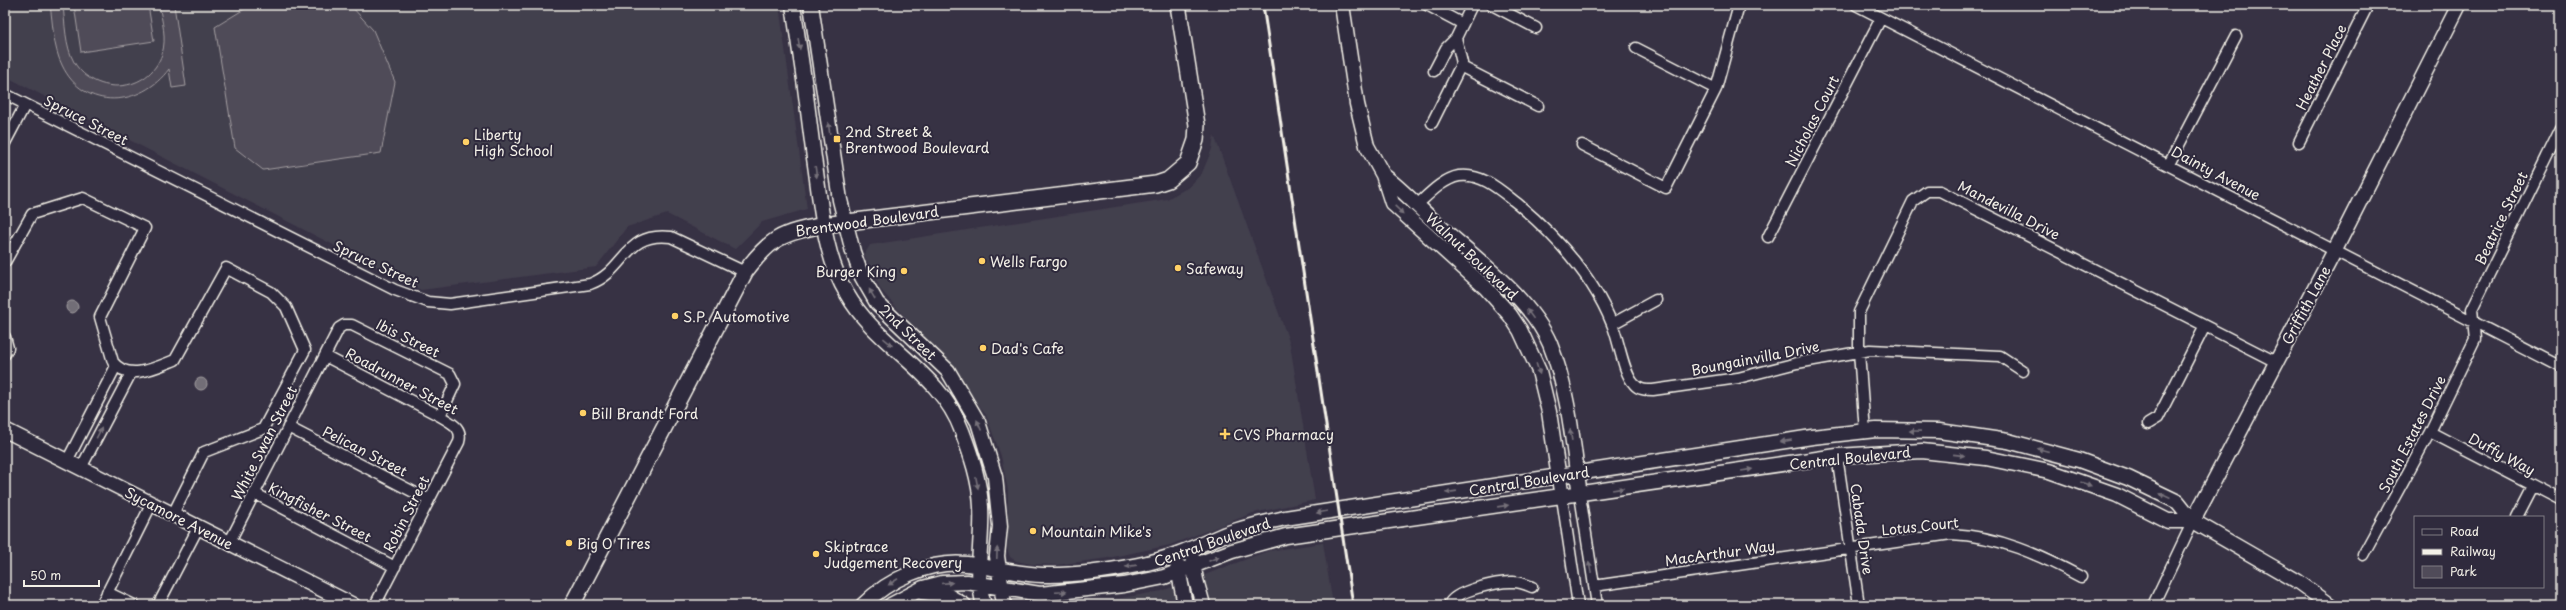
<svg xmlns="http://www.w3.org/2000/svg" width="2566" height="610" font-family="'Playpen Sans',sans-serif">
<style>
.built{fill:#433f4e}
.green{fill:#504b59;stroke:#a29ea0}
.water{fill:#726e77;stroke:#a6a2a4}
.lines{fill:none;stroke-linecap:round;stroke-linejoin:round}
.street-casing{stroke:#f4f1e8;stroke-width:13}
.secondary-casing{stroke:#f4f1e8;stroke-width:17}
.primary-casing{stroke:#f4f1e8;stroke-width:18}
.street{stroke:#2f2a3d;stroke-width:10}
.secondary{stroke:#2f2a3d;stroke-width:14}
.primary{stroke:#2f2a3d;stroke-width:15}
.rail{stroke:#f4f1e8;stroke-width:3}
.oneway{fill:#747079}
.poi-dot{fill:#ffd166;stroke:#2f2a3d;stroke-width:1.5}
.labels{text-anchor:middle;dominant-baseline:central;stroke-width:4;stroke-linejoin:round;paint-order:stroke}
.street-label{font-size:14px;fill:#f4f1e8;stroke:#2f2a3d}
.poi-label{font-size:14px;fill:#f4f1e8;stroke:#2f2a3d;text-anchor:start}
</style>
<rect width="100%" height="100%" fill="#373244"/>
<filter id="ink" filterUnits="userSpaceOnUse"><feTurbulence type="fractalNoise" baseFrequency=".025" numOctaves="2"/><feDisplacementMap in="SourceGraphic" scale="8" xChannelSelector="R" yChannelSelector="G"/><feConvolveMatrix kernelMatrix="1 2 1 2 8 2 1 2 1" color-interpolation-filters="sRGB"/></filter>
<g filter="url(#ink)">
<path class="built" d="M5,5H779L807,209L762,222L735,249L667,214L627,227L596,267L421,290L5,76Z
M1214,135L1290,344L1315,500L1253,513L1170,545L1108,558L1056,565L1031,564L1016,561L1010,557L1008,551V490L1001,456L986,415L951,369L881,290L864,255L870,245L1167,199L1189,187L1202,173L1212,149Z
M1323,543L1333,605H1022L1099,602L1162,591L1268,551Z"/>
<path class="green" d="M50,5H63C65,23 65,46 74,62C95,97 149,93 162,54C167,38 162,21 159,5H174L186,86L172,88L169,69C141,107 84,112 62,65C53,47 53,24 50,5Z
M74,5H148L154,41L81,52Z
M251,5L352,7L373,30L395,82L381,153L263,170L235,148L215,27Z"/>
<path class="water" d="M66 307a6 6 0 1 1 12 0a6 6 0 1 1-12 0Z
M195 384a6 6 0 1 1 12 0a6 6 0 1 1-12 0Z"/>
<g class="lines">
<g class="street-casing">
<path id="street" d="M1427,5L1463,24
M1492,5L1536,28
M1856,5L2561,367
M1636,48L1716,89
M1460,66L1538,106
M1434,71L1446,48L1456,38
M5,94L395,290L428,302L450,304L590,284C626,271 624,231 671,237L745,272
M1432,123L1462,63L1456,38L1472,5
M2299,142L2368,5
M5,143L25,105
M1582,145L1666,188L1716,89L1739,5
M2169,164L2236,36
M1417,205C1429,194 1443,179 1459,176C1483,173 1501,191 1518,204C1557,237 1593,276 1612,324C1619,340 1623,373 1634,384C1639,390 1646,390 1653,390L1738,378L1797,363L1870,350L2000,356L2023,371
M1768,237L1881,18
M5,262L32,214L83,198L145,228L100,317L113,362C128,382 157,367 175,360L226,268L271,292L286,307L305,350L263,429L204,452L173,514
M1612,324L1656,300
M5,337L8,348L5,354
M325,356L440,416C451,423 463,427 459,442L375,605
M2148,424L2158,418L2205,326
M288,427L429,500
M1865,432L1859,352V312L1913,201L1927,191H1940L2276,362
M2430,432L2561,500
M1837,456L1859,605
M67,461L116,366
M81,468L131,373
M254,493L395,567
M1580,495L1597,605
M1562,498L1578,605
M2517,517L2533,486
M229,543L339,328L344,325H352L450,374L455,384L440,416
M2363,555L2430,432L2475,339L2472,309L2561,128
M1594,586L1951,534C1998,536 2040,555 2081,577
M107,592L134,605
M101,605L151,505
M158,605L198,528
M1449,605C1452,591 1500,581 1514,582C1520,582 1527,585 1532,587
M2153,605L2193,521"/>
</g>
<g class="secondary-casing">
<path id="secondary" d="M793,5C801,56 808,107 814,158C821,203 823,254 847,294C877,347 940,371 962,431C971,455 980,481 981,507C983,540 974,573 984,605
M811,5L840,200L853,252L862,277L877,303L948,371L978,422L995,477L1000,526L997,556L1004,605
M1342,5L1357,104L1367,146L1383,175L1392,203L1486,288L1510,315L1520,330L1539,371L1549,412L1562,498
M1383,175C1403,190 1418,207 1437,224C1472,255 1532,300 1550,344C1569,391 1573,445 1580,495
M5,430L353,605
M2193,521L2334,252L2459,5
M1192,557L1196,580L1203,605
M1177,563L1185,605
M921,592L947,595L964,605
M863,605C889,579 930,560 967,564C992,567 1016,574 1042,575C1073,576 1107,571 1138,565C1169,559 1195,547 1223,535C1243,527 1264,523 1285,518L1812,437L1876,430L1939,431L2008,441L2079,460L2128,478L2178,502L2193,521L2297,581L2330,605
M891,605L923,588L942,583L967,582L1040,594L1124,585L1164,577L1232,551L1286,536L1837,456L1922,451L1986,458L2049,471L2117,495L2168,521H2193"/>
</g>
<g class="primary-casing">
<path id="primary" d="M572,605L745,272C771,237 781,234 823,225L1156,184L1168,180L1188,163L1196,140L1197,125L1178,5"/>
</g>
<use href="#street" class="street"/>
<use href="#secondary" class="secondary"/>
<use href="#primary" class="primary"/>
<path class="rail" d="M1263,5L1353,605"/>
</g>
<defs><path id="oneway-solid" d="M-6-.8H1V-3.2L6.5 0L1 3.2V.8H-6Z"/></defs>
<g class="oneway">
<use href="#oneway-solid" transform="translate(799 44) rotate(81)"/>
<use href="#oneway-solid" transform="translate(829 128) rotate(-98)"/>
<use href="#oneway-solid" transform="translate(816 172) rotate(82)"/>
<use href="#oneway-solid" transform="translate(1399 210) rotate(44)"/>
<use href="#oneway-solid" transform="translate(872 294) rotate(-120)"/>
<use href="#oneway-solid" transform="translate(1530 314) rotate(-126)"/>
<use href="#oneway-solid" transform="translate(888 342) rotate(40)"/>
<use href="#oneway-solid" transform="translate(1538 369) rotate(72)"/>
<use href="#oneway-solid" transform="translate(979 425) rotate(-113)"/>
<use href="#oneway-solid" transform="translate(1915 431) rotate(-179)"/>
<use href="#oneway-solid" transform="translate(99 433) rotate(-63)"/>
<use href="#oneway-solid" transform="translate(1571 435) rotate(-99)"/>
<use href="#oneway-solid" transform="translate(1786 441) rotate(171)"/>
<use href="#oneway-solid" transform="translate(2043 450) rotate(-165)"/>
<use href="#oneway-solid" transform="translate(1959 455) rotate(6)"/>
<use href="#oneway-solid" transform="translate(1747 470) rotate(-9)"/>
<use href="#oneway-solid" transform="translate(977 483) rotate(79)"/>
<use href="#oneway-solid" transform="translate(2086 484) rotate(20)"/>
<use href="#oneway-solid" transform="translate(1618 489) rotate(-9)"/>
<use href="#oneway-solid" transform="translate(1451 492) rotate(172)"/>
<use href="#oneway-solid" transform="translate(2165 496) rotate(-155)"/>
<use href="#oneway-solid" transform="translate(1503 506) rotate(-8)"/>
<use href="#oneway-solid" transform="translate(1322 512) rotate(170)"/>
<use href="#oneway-solid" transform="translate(997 553) rotate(-88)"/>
<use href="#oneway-solid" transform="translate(1214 559) rotate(-23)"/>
<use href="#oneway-solid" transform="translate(1131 566) rotate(172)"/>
<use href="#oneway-solid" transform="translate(1590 567) rotate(-101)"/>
<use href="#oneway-solid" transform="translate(893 582) rotate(147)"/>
<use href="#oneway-solid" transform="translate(947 583) rotate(-5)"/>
<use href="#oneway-solid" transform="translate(1061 592) rotate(-3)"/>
</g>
</g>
<g class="poi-dot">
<rect x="833" y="135" width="8" height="8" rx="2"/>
<circle cx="466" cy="142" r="4"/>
<circle cx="982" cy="261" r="4"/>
<circle cx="1178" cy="268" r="4"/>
<circle cx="904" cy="271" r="4"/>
<circle cx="675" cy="316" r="4"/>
<circle cx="983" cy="348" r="4"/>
<circle cx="583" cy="413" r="4"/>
<path d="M1223 428h4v4h4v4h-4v4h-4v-4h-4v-4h4z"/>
<circle cx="1033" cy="531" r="4"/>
<circle cx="569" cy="543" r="4"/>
<circle cx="816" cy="554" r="4"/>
</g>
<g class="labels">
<g class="street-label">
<text transform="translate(2321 67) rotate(-63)">Heather Place</text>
<text transform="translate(86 120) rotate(27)">Spruce Street</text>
<text transform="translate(1812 121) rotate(-63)">Nicholas Court</text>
<text transform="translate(2216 173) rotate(28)">Dainty Avenue</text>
<text transform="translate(2009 210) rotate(27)">Mandevilla Drive</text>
<text transform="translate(2501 218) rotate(-64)">Beatrice Street</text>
<text transform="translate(867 221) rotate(-8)">Brentwood Boulevard</text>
<text transform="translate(1472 256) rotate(43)">Walnut Boulevard</text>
<text transform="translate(376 264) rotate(25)">Spruce Street</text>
<text transform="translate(2306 305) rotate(-62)">Griffith Lane</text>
<text transform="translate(908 332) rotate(44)">2nd Street</text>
<text transform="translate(408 338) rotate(26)">Ibis Street</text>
<text transform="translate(1755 358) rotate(-11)">Boungainvilla Drive</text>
<text transform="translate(402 381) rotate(28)">Roadrunner Street</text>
<text transform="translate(2412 434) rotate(-63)">South Estates Drive</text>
<text transform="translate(264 443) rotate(-63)">White Swan Street</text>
<text transform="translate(365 451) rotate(27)">Pelican Street</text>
<text transform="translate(2502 454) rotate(28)">Duffy Way</text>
<text transform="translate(1850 458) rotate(-6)">Central Boulevard</text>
<text transform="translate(1529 481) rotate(-9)">Central Boulevard</text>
<text transform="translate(320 512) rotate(27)">Kingfisher Street</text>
<text transform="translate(406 514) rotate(-63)">Robin Street</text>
<text transform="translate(179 518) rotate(27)">Sycamore Avenue</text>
<text transform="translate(1920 526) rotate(-6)">Lotus Court</text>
<text transform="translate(1862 529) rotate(82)">Cabada Drive</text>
<text transform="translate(1212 542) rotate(-19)">Central Boulevard</text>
<text transform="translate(1720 553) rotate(-8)">MacArthur Way</text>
</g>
<g class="poi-label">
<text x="845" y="131">2nd Street &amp;<tspan x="845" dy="16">Brentwood Boulevard</tspan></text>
<text x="474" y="134">Liberty<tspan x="474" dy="16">High School</tspan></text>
<text x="990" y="261">Wells Fargo</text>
<text x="1186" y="268">Safeway</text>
<text x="896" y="271" text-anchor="end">Burger King</text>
<text x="683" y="316">S.P. Automotive</text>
<text x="991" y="348">Dad's Cafe</text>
<text x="591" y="413">Bill Brandt Ford</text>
<text x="1233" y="434">CVS Pharmacy</text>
<text x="1041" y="531">Mountain Mike's</text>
<text x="577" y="543">Big O Tires</text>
<text x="824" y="546">Skiptrace<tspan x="824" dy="16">Judgement Recovery</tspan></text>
</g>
</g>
<rect width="2566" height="610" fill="none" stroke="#2f2a3d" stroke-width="20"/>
<rect x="10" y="10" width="2546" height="590" fill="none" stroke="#f4f1e8" stroke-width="1.5" filter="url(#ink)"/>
<rect x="2414" y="516" width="130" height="72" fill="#2f2a3d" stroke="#7e7a81"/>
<rect x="2422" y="529" width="20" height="6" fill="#2f2a3d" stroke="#7e7a81"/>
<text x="2450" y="536" font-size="12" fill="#f4f1e8">Road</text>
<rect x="2422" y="549" width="20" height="6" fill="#f4f1e8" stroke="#7e7a81"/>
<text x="2450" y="556" font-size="12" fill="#f4f1e8">Railway</text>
<rect x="2422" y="566" width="20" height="12" fill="#504b59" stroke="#7e7a81"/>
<text x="2450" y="576" font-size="12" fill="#f4f1e8">Park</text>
<path d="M24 580v6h75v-6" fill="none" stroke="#f4f1e8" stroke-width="2"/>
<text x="30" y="580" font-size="12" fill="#f4f1e8" stroke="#2f2a3d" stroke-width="3" paint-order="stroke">50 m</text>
</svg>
